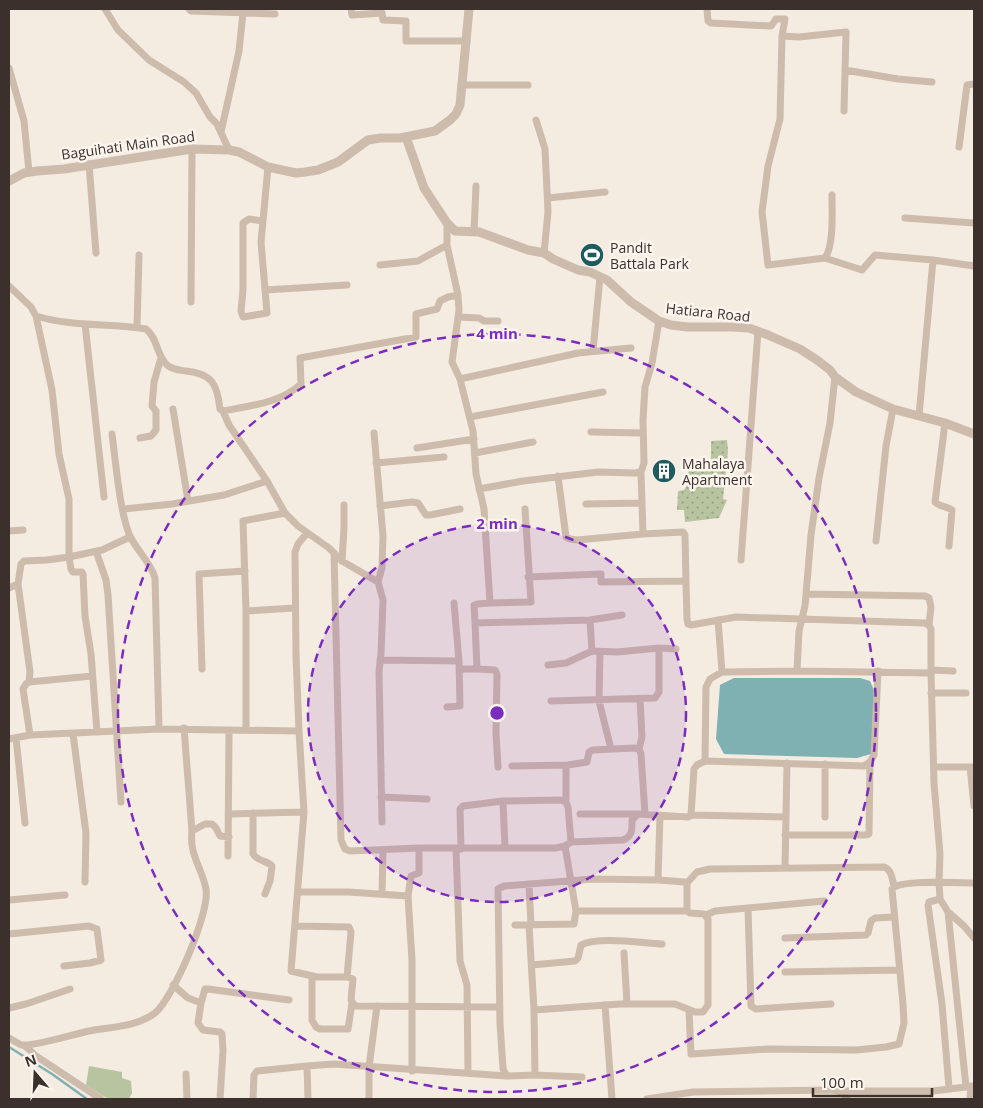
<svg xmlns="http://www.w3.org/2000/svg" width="983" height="1108" font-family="'Open Sans',sans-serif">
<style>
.grass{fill:url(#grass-dots)}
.park{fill:#b8c4a0}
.water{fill:#7fb0b2}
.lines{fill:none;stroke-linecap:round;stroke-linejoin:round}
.stream{stroke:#7fb0b2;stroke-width:2.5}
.minor{stroke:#cdbbac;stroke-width:7}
.tertiary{stroke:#cdbbac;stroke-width:9}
.ring{fill:none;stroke:#7b2cbf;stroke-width:2.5;stroke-dasharray:9 6}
.labels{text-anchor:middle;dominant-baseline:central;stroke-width:5;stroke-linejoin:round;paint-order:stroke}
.street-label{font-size:14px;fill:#3b302b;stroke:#fbf5ee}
.poi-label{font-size:14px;fill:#3b302b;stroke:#fbf5ee;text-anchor:start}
.centre{fill:#7b2cbf;stroke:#fbf5ee;stroke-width:2.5}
.ring-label{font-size:15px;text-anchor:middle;font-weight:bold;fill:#7b2cbf;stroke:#fbf5ee;stroke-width:5;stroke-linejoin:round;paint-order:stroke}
</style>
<defs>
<pattern id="grass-dots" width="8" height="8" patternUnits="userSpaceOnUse" patternTransform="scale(1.25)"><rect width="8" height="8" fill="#b8c4a0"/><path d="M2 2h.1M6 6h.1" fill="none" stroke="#97a083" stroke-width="1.8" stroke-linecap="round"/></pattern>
</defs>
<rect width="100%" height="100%" fill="#f4ebe1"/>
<path class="grass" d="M727,440L728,451L723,499L727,500L719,518L685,522L684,510H677L678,491L684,490L688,484V469L695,470L711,465V441Z"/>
<path class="park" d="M89,1066L122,1072V1078L131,1081L132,1093L129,1099H108L86,1085Z"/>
<path class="water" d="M734,678H860L870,681L876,695L871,754L857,758L724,754L716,739L720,685Z"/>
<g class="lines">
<path class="stream" d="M9,1047L52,1074L87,1099"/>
<path class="minor" d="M105,9L118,30L149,60L184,82L196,93L210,117L217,124L229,150
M189,9L191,11L275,14
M351,9L352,15L382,13L383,20L406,21V41H467
M707,9L708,21L711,23L771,26L776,19H785L782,36L780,119L768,166L762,212L768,265L825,258L862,270L875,255L933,260L974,266
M782,36L799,37L846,32L844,111
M9,68L24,121L29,172
M845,70L898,79L932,82
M461,85H528
M536,120L545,149L548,212L544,253
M221,132L239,51L243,13
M959,147L967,85L974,84
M89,164L96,253
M548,198L605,192
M905,218L974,223
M263,221L249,219L243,223V290L241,311L243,317L267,313L261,242L268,167
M447,223V245L458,295L459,310L452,362L460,379
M474,232L476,186
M825,258C834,246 832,211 832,195
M380,265L418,261L447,245
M9,286L31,307L36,316C73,327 109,323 146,329C158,338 156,355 167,365C173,370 179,370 186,371C212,374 217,383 220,409L223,411L229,425L267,481L285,513L298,526L329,548L342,561L378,582
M265,290L347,285
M191,302L192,149
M458,317L479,318L484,321H498
M85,324L104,497
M137,327L139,255
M593,351L600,277
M835,377L830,423L819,478L811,535L805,606L799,631L797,671L931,673L934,783L940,854L939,882L940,899L948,912L966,1087
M173,409L188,501
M223,411C249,406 281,403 301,384L300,358L416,337V314L437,309L440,301L448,297L458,295
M919,416L933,260
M470,417L603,392
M945,423L935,502C940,507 946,506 952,510L949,546
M591,432L643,433
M374,433L383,536L382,568L378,582L383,600L381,654L379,671L382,822
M112,434C116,463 119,507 129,534C136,550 150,561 155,578L159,729
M140,438L151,436L156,430V411L152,406L154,382L161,358
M417,448L474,439
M475,453L533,442
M376,463L444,457
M641,472L643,534
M558,476L566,537L570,539L577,540L643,534L683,532L685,535L686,583
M479,489L523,481L598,472L635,473L641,472L644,463L643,420L645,387L652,363L659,321
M586,504L642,503
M380,506L412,502L418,503L426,515H430L460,509
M124,509L172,504L224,495L267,481
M525,509L531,602L490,603L484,509L476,474L473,431L460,379L578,353L631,348
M9,531L23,530
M876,541L886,446L893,409
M96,551L106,580L108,595L121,802
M334,553L341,840L345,849L350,851L419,848H556L565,846L571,842L623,840C633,836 632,829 632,820L638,814L688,817L691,815L694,769L697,765L705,761
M741,560L758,331
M342,561L344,528V505
M528,577L601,574V582L683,581L686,583L687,619L688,624L691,625L736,617L925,623L929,625L931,629V673
M18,584L30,672L29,682L26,684L23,689L30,735
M9,588L18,584L21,564L24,561L47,560L69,557V499L59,454L52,390L36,316
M806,594L925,596L929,598L931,607L929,625
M246,611L295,608
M590,620L592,651
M718,620L722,672
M475,623L474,605L477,604L490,603
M659,648L676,649
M600,652L599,701L611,749
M380,660L459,661L454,603
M548,665L566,663L592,651L617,652L659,648V692L655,698L551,701
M202,669L199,574L245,571
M459,669H477
M931,670L953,671
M797,671L722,672L710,679L706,687L705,761L864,766L870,762L874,755L878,671
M29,682L92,676
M931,693H966
M447,707L460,706L459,661
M246,730V611L243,521L285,513
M299,731L304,812L291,971L317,977H347
M97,732L91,654L85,616L83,574L82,572H73L71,569L69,557L102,550L130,537
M73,734L86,833L85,882
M16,738L25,823
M9,739L30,735L159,729L299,731L296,655L295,552L298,544L307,533
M639,749L642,737L640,699
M512,766L568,765
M498,767L496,733L497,674L495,670L477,669L475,623L590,620L622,615
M934,767H974
M970,767L974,806
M381,797L427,799
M503,801L505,848
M566,802V767L568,765L587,762L589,752L593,750L634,748L639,749L641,754L645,814
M253,813V854C258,862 267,860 272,866L270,881L265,894
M230,814L304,812
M580,814H638
M691,815L786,817
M825,817V764
M192,831L205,824H212L216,828L220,836L229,837
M785,835H865L869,834L870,762
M456,849L460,961L467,985L468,1073
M461,849L460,809L463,806L503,801L560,800L566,802L568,807L571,842
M228,856L229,731
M785,868L787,763
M658,880L660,815
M687,883L697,872L710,869L884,867C892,870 892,879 894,886
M529,884L531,925
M298,892H348L408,896
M382,894L383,850
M940,899L929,902L928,905L942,1004L949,1088
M9,900L65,895
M748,908L751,1006L756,1009L831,1004
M576,911H687
M948,912L964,926L974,938
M706,915L715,911L824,901
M515,925L574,924L576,911L565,846
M529,925L534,1010L620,1004H675L695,1012H703L708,1005V919L704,914L690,913L687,911V885L685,882L658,880L593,879L504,886L498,889L500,1023L503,1069L507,1076L535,1075L582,1077
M295,926L349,927L351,932L347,977L353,979L351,1000L355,1006L500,1007
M9,934L89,926L97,929L101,960L90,963L64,966
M785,938L866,935L868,933L871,921L875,918L894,917
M624,953L627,1004
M532,965L575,961L578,958L581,945C598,936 642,943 662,944
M785,972L899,970
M312,976V1020L316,1027L320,1029H348L352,1003
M173,985L188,998L201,1003L205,989H208L289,1000
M201,1003L198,1023L203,1030L220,1032L222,1034L223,1051L220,1099
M605,1005L612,1099
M9,1008L26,1004L70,989
M534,1010L535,1075
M689,1010L691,1054L768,1049L856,1050L886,1047L899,1044L904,1023L903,1004L892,889C900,879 959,883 974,883
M9,1038C13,1040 18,1044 22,1045C33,1047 75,1034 89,1031C110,1027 137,1027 155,1013C173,998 210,913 206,889C202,868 189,855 192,831L184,728
M24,1045L36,1056L101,1099
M412,1071V960L408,896L411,876L419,873V848
M186,1074L187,1099
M840,1091H933L974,1086
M253,1099L254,1075L257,1071L307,1066
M308,1099L307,1066L334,1064L507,1076
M369,1099V1067L377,1006
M647,1099L693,1092L831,1090C839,1091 843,1092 847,1099
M970,1099L971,1086"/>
<path class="tertiary" d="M406,137L424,188L447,223L455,231L479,232L528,250L544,253L553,259L578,270L590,272L607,280L631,302L659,321L671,325L687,327H732L749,328L768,335L800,349L817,360L830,370L835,377L856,392L893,409L945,423L974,434
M9,181L24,173L37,171L64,169L192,149L229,150L239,152L268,167L296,173L305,172L318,170L338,162L368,140L381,138H400L435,131L450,120L456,114L460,105L469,9"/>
</g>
<circle cx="497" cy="713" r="189" fill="#7b2cbf" fill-opacity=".12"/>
<g class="ring">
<circle cx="497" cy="713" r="189"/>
<circle cx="497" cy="713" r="379"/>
</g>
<defs>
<g id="stadium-disc" transform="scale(1.25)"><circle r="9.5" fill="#1f5a5e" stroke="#fbf5ee"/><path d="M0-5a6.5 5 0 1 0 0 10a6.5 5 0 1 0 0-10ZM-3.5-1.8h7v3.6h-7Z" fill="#fff"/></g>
<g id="building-disc" transform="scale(1.25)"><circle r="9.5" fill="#1f5a5e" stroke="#fbf5ee"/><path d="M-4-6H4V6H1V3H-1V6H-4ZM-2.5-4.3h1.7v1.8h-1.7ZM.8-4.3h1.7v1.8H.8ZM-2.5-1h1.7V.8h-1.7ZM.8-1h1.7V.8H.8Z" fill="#fff"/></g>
</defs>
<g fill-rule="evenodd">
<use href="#stadium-disc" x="592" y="255"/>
<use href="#building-disc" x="664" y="471"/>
</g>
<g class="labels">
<g class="street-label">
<text transform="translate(128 145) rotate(-8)">Baguihati Main Road</text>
<text transform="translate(708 312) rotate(6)">Hatiara Road</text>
</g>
<g class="poi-label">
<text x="610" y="247">Pandit<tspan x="610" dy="16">Battala Park</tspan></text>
<text x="682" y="463">Mahalaya<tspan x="682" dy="16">Apartment</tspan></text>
</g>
</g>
<circle cx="497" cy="713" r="8" class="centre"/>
<g class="ring-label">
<text x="497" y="339">4 min</text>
<text x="497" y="529">2 min</text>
</g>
<rect width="983" height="1108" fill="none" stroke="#3b302b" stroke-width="20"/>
<g transform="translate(35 1073) rotate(341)" stroke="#fbf5ee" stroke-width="4" paint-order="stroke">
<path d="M0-4L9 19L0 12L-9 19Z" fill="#3b302b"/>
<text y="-8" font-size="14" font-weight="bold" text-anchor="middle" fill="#3b302b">N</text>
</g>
<path d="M813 1088v8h119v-8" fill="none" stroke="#3b302b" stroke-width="2.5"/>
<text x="820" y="1088" font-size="15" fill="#3b302b" stroke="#fbf5ee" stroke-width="4" paint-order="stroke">100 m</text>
</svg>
